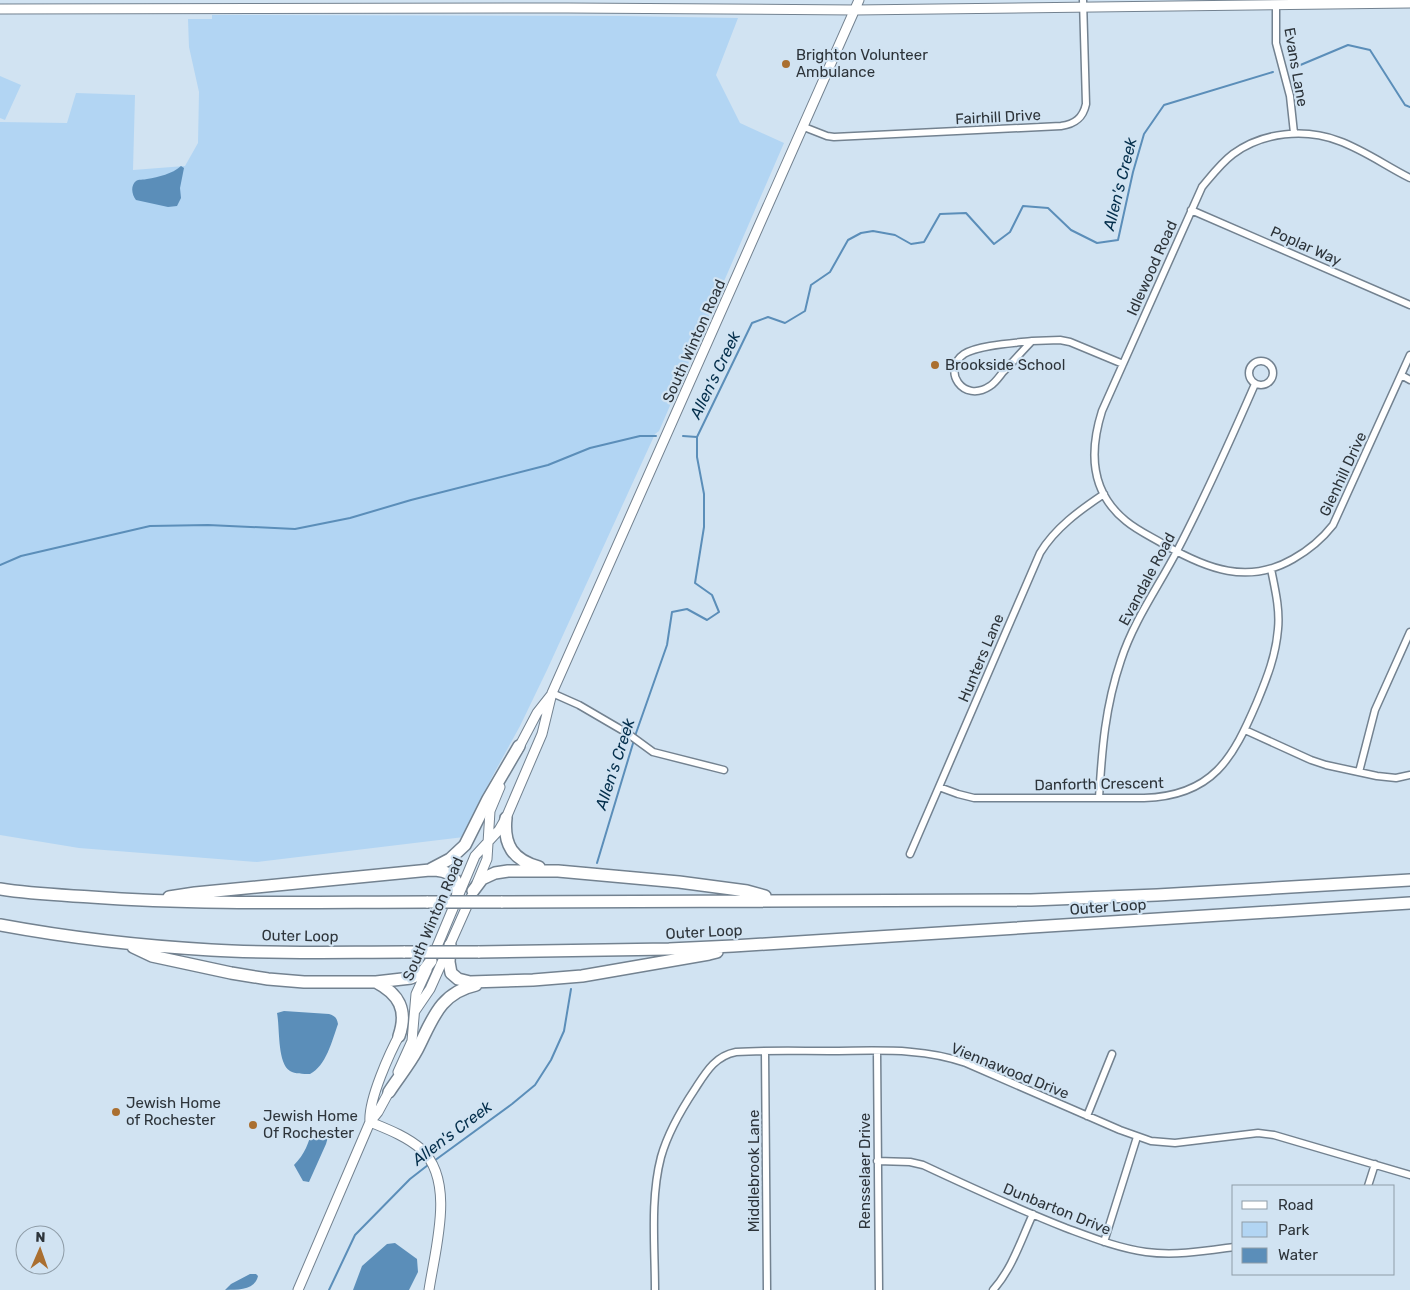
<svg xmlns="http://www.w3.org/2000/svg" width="1410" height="1290" font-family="Rubik,sans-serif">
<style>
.green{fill:#b2d5f3}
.water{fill:#5b8eb9}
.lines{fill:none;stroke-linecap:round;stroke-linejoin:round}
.stream{stroke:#5b8eb9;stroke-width:2}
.street-casing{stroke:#738290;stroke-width:9}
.secondary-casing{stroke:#738290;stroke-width:11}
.highway-casing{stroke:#738290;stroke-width:14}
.street{stroke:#fff;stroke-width:6}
.secondary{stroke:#fff;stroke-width:9}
.highway{stroke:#fff;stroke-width:11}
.highway-bridge-casing{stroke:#738290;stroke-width:14;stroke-linecap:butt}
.highway-bridge{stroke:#fff;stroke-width:11}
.poi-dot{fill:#aa6f30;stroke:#d1e3f2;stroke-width:2}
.labels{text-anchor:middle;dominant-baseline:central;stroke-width:4.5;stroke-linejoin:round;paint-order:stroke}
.poi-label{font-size:15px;fill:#2d343a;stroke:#d1e3f2;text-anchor:start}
.street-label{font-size:15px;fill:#2d343a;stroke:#d1e3f2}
.water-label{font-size:16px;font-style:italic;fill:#042f4c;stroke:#d1e3f2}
</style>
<rect width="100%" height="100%" fill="#d1e3f2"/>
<path class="green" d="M212,15L620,16L738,18L716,75L740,123L784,143L659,431L655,434L547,670L520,726L492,777L464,837L257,862L79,848L0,835V122L67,123L76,93L135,95L133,170L185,166L198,143L199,92L189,47L188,19H212Z
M0,76L21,85L5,120L0,118Z"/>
<path class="water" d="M181,166L184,168L180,188L181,198L177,206L168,207L136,200C132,195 130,186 136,181C138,179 144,180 147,179C159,177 172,174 181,166Z
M284,1011L329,1014C335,1016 337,1018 338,1024C332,1041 326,1066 310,1074C303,1074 295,1074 290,1071C277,1063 280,1028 277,1013Z
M320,1130L326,1133L328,1137L326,1144L309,1182L303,1181L294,1165C299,1160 303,1154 306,1148C310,1140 310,1131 320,1130Z
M395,1243L417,1259L418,1272L409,1290H353L362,1266L387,1244Z
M250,1274H256L258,1276C255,1290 239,1290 225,1290L231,1284Z"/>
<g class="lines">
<path class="stream" d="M1298,66L1348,45L1370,50L1405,105L1410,107
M683,436L697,437
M0,565L21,556L150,526L208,525L295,529L350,518L411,500L548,465L590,448L640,436H656
M635,736L667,645L672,612L687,609L707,620L719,612L712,595L695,583L704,527V494L697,457V437L752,323L768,317L785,323L805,311L811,285L830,272L848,240L861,233L873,231L895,235L911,244L924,242L940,214L966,213L994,244L1010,232L1023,206L1048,208L1071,230L1097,243L1118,240L1133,172L1144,134L1164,105L1273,72
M597,863L634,740
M434,1161L512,1104L535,1085L551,1060L564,1031L571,989
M329,1290L355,1235L410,1179L428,1165"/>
<g class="street-casing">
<path id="street" d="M1276,5V43L1290,96L1294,133
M804,127L827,136L834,137L1061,126C1075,124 1083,118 1086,104L1083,0
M1410,178C1386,166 1364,150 1339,141C1305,128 1263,132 1233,154C1221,163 1212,175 1202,187L1102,411C1089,452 1090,492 1126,521C1138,531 1152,537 1165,545C1207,569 1248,585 1293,559C1309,550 1322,539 1333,525L1410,355
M1191,210L1410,305
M1032,341C1022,351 1013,362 1003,372C999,377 995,383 990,386C963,404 941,370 964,354C978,345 1015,343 1032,341Z
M1032,341L1060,340L1070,342L1123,364
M1249 373a12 12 0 1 1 24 0a12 12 0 1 1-24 0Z
M1401,375L1410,380
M552,693L579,705L627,733L653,752L724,770
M1245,730L1311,760L1326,765L1377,776L1396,778L1410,775
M1359,772L1375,710L1410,632
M939,787L958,794L974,798H1144C1213,796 1233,758 1257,702C1267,678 1276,655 1278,629C1280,609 1275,589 1271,569
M1099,798C1102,749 1105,707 1121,660C1134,620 1159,586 1178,549C1206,495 1231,439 1255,384
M910,854L1040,553C1055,528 1080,510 1104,494
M765,1051L767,1290
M877,1051L879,1290
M1087,1116L1112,1054
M877,1161L910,1162L923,1165C970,1187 1018,1209 1066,1228C1093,1238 1118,1248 1146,1252C1175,1256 1205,1251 1234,1247
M1368,1186L1375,1164
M1104,1242L1137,1137
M655,1290C655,1247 650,1199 661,1157C668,1132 681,1110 695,1089C706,1072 715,1056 736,1052C767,1050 798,1051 829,1051C875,1051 921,1047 966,1063L1120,1130L1151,1141L1175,1143L1258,1133L1274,1135L1410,1175
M993,1290C1012,1269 1021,1240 1033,1214"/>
</g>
<g class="secondary-casing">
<path id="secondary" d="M0,9L568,8L855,10L1410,3
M517,751L537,713L552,694
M477,883L487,859L490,811L500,787
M433,956L475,856L499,830L506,818L542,734L552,693L859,0
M415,1011L430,989L471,897
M398,1072L412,1041L416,994L427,970
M370,1122C368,1100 390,1052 401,1032
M370,1122C387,1129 406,1136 421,1149C456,1181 435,1249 429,1290
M298,1290L370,1122L378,1112L391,1088"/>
</g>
<g class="highway-casing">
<path id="highway" d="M506,818C503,845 513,860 539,867
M431,869L450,859L465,845L488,799L519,746
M0,889C30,894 60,895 91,897C203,905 316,902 428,902
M473,891L482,879L495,873L508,871H558L679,882L747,891L765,896
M169,897L195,893L430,870C450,870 461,877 457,899
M501,902L1031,900L1157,895L1410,880
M0,925C70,938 140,946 211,950C275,954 340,952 405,952
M450,945L449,962L451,973L458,979L470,982L533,980L582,976L709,954L717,952
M133,947L152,956L231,973L268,979L304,982H376L411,978L422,973L431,961
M478,952L669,949L733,946L1410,903
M376,982C399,994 408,1010 399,1036
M389,1092C398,1078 409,1065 417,1050C432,1021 439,993 476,985"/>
</g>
<use href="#street" class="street"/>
<use href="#secondary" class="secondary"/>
<use href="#highway" class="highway"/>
<g class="highway-bridge-casing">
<path id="highway-bridge" d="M428,902H501
M405,952H478"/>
</g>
<use href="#highway-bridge" class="highway-bridge"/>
</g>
<g class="poi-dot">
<circle cx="786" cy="64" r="5"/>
<circle cx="935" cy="365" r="5"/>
<circle cx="116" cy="1112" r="5"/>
<circle cx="253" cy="1125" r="5"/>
</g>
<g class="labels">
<g class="poi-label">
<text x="796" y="55">Brighton Volunteer<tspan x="796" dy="17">Ambulance</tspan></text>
<text x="945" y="365">Brookside School</text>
<text x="126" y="1103">Jewish Home<tspan x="126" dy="17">of Rochester</tspan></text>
<text x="263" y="1116">Jewish Home<tspan x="263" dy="17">Of Rochester</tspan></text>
</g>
<g class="street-label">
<text transform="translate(1296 67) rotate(80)">Evans Lane</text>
<text transform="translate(998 117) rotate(-3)">Fairhill Drive</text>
<text transform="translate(1306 246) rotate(24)">Poplar Way</text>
<text transform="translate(1152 268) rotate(-66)">Idlewood Road</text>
<text transform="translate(694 341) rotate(-66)">South Winton Road</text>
<text transform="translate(1343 474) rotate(-65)">Glenhill Drive</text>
<text transform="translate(1147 579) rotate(-62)">Evandale Road</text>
<text transform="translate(981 658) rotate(-67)">Hunters Lane</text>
<text transform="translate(1099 784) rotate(-1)">Danforth Crescent</text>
<text transform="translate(1108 907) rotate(-4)">Outer Loop</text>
<text transform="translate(433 919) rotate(-67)">South Winton Road</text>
<text transform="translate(704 932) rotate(-3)">Outer Loop</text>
<text transform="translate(300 936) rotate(1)">Outer Loop</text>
<text transform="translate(1010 1071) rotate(22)">Viennawood Drive</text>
<text transform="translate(754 1171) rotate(-90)">Middlebrook Lane</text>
<text transform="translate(865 1171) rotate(-90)">Rensselaer Drive</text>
<text transform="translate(1057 1209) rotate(22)">Dunbarton Drive</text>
</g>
<g class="water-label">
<text transform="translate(1120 184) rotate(-76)">Allen's Creek</text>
<text transform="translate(715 375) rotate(-64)">Allen's Creek</text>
<text transform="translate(615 764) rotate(-72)">Allen's Creek</text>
<text transform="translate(452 1133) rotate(-37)">Allen's Creek</text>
</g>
</g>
<rect x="1232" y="1185" width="162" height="90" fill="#d1e3f2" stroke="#8f9da8"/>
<rect x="1242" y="1201" width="25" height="8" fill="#ffffff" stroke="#8f9da8"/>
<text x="1278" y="1210" font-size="15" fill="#2d343a">Road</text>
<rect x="1242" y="1222" width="25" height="15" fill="#b2d5f3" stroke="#8f9da8"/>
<text x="1278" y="1235" font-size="15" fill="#2d343a">Park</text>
<rect x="1242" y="1248" width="25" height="15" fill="#5b8eb9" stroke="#8f9da8"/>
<text x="1278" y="1260" font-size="15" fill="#2d343a">Water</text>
<g transform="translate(40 1250) rotate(2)"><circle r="24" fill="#d1e3f2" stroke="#8f9da8"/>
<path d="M0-4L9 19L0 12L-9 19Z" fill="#aa6f30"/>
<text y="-8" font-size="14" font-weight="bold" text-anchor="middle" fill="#2d343a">N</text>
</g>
</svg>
